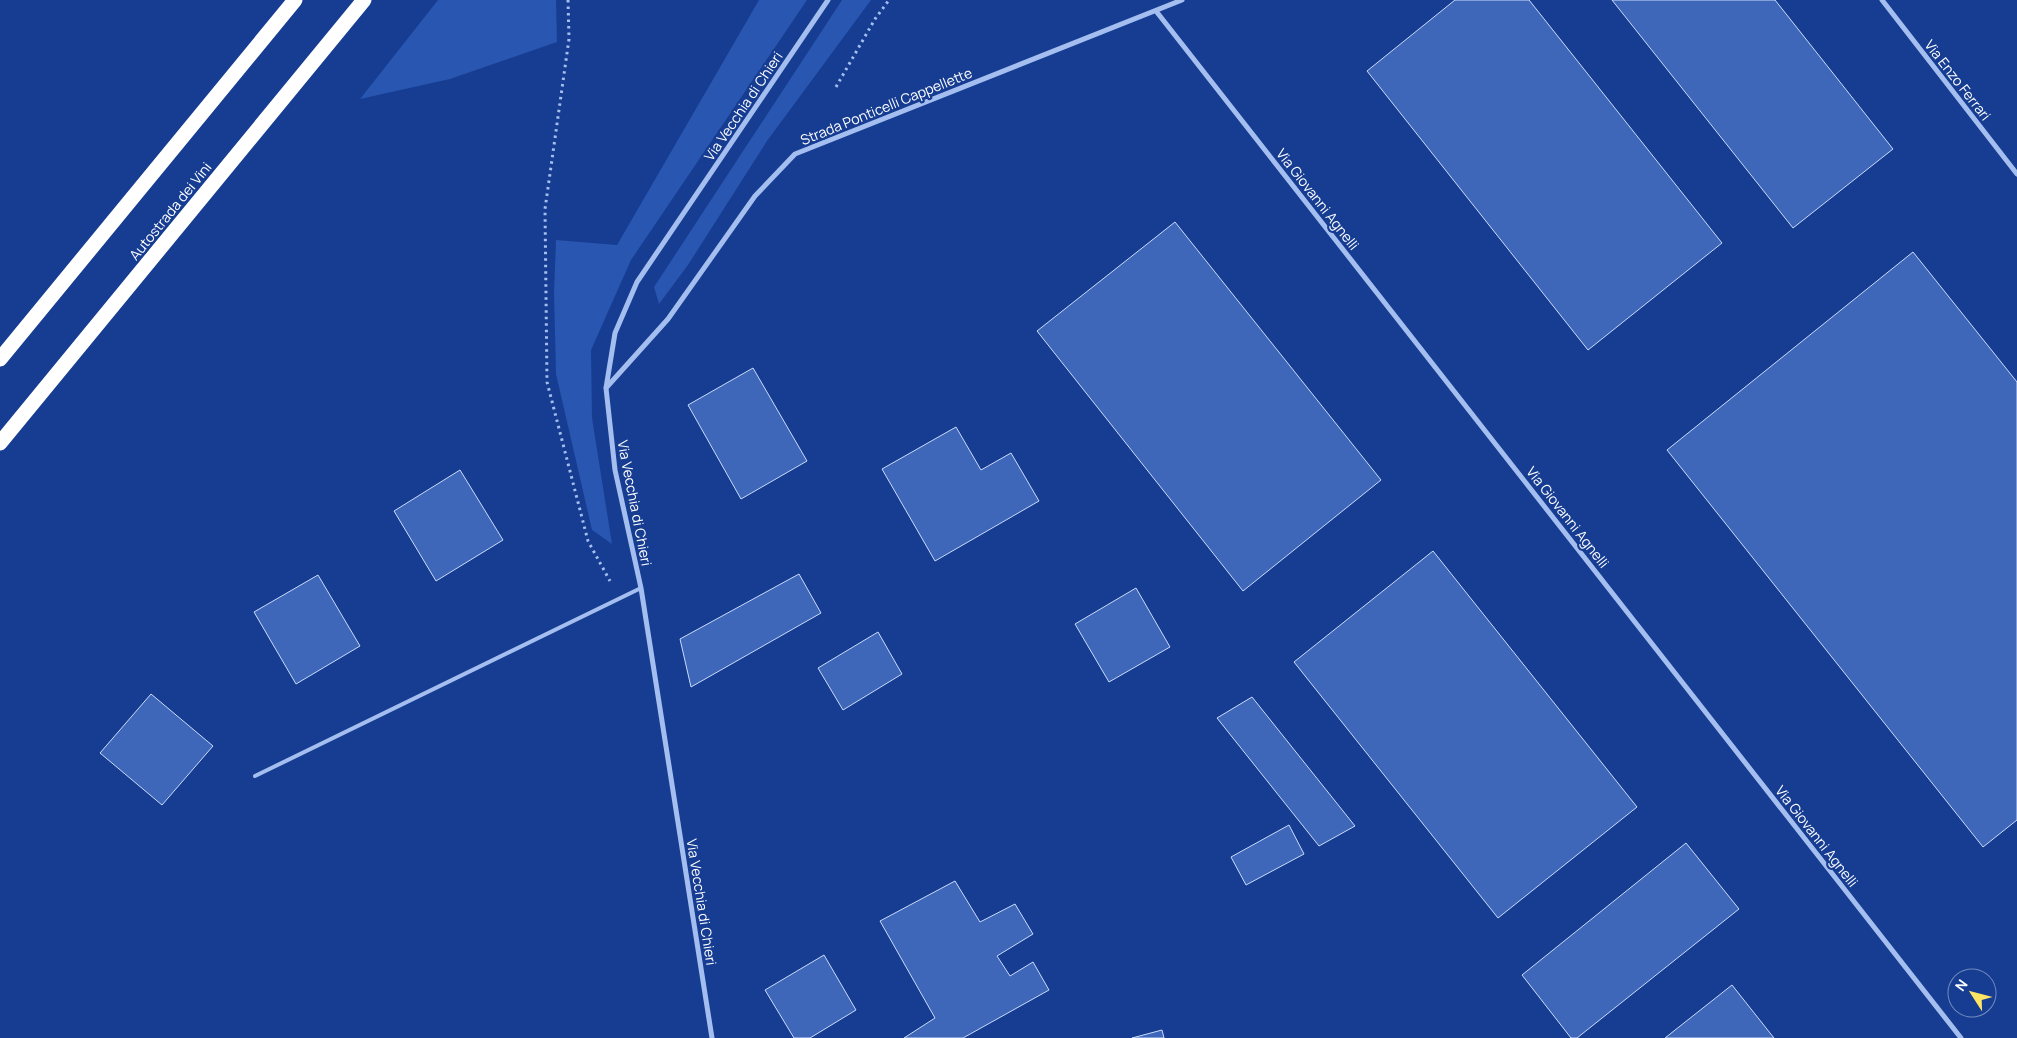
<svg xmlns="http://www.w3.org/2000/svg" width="2017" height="1038" font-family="Manrope,sans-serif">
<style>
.green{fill:#2856b0}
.building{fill:#3e67b9;stroke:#cbdbfc}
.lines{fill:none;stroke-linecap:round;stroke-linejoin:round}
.path{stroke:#a4bef0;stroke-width:3;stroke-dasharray:2.5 4;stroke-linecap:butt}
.lane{stroke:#a4bef0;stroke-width:4}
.street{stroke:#a4bef0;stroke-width:5}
.highway{stroke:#fff;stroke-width:15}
.labels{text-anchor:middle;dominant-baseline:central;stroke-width:4.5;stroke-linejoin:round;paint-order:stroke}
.street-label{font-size:14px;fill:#fff;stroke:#163d92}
</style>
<rect width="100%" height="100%" fill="#163d92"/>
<path class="green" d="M438,0H556L557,42L450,79L360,99Z
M759,0H807L631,260L591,350L592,418L612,544L592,530L556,374L554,293L556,240L617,245Z
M842,0H871L767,141L688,265L659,304L654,287Z"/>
<path class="building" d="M1455,0H1529L1722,243L1588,350L1367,71Z
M1612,0H1775L1893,149L1793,228Z
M1175,222L1381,480L1243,591L1037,331Z
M1913,252L2017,382V820L1983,847L1667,450Z
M753,368L807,461L741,499L688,405Z
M956,427L981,470L1011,453L1039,501L935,561L882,469Z
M460,470L503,540L436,581L394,511Z
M1433,551L1637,807L1498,918L1294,662Z
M799,574L821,613L691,687L680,639Z
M318,575L360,646L296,684L254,612Z
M1136,588L1170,647L1109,682L1075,624Z
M878,632L902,674L843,710L818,668Z
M151,694L213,746L162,805L100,753Z
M1252,697L1355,826L1319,846L1217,718Z
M1289,825L1304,854L1246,885L1231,857Z
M1686,843L1739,909L1577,1038H1571L1522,975Z
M955,881L980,922L1015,904L1033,934L997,956L1010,976L1033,962L1049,990L963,1038H904L935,1018L880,921Z
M824,955L856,1010L810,1038H794L765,990Z
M1732,985L1774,1038H1665Z
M1162,1030L1164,1038H1132Z"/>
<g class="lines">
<path class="path" d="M568,0L569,39L545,209L547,382L588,541L610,581
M836,87L875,19L889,0"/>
<path class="lane" d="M255,776L641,588"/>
<path class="street" d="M1882,0L2017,174
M1156,11L1961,1038
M606,388L668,319L755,196L795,154L1182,0
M712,1038L641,588L615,470L606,388L615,333L637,282L828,0"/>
<path class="highway" d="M0,359L295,0
M0,443L364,0"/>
</g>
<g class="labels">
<g class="street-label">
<text transform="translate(1958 80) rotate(52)">Via Enzo Ferrari</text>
<text transform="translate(743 106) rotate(-56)">Via Vecchia di Chieri</text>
<text transform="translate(886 106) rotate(-22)">Strada Ponticelli Cappellette</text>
<text transform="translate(1318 199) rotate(52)">Via Giovanni Agnelli</text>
<text transform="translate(170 211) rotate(-51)">Autostrada dei Vini</text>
<text transform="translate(635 503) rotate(79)">Via Vecchia di Chieri</text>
<text transform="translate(1568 517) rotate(52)">Via Giovanni Agnelli</text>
<text transform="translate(1817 836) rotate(52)">Via Giovanni Agnelli</text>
<text transform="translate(702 902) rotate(81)">Via Vecchia di Chieri</text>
</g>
</g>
<g transform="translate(1972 993) rotate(306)"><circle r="24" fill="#163d92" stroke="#738bbe"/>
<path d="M0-4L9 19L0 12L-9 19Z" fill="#ffe564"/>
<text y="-8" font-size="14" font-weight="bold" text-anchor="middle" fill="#ffffff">N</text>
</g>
</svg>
